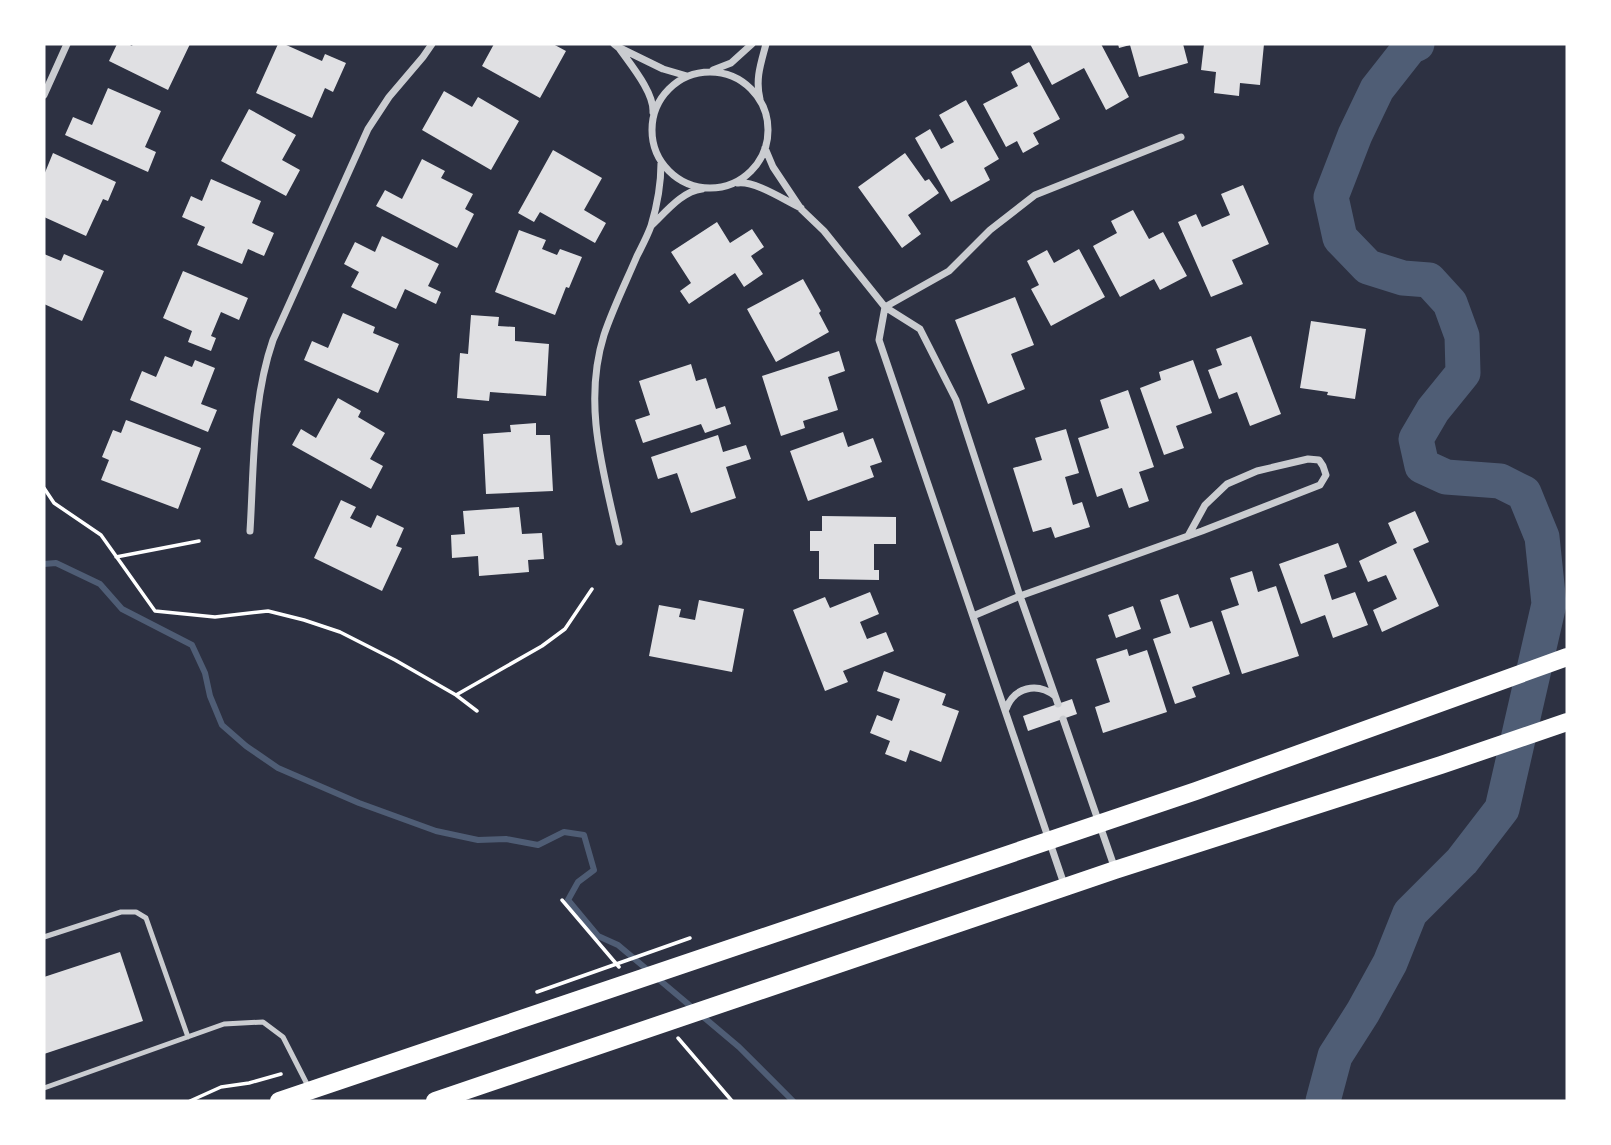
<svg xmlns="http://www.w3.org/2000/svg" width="1611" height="1145" font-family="'Golos Text',sans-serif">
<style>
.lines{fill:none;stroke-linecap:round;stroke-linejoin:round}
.stream{stroke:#4f5d75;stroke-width:6}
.river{stroke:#4f5d75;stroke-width:35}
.building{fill:#e0e0e3}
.path{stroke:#fff;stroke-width:3.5}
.service{stroke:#caccd0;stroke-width:5}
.minor{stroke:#caccd0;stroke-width:7}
.primary{stroke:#fff;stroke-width:18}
</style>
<rect width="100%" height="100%" fill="#2d3142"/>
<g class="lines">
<path class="stream" d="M44,564L56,563L100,584L122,609L192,645L205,673L210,696L222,725L246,746L278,768L359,803L436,831L478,840L506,839L538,845L564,832L584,835L594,870L578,882L568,900L598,936L618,945L739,1047L793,1101"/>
<path class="river" d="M1323,1101L1335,1056L1363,1012L1390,963L1410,913L1462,861L1502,809L1549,604L1542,537L1524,493L1500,481L1446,477L1422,466L1416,439L1433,410L1463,373L1462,336L1450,303L1429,280L1403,278L1368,267L1340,238L1331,197L1355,135L1377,89L1410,47L1417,44"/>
</g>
<path class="building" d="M117,44H128L132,46L133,44H190L168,90L109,61Z
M278,44H284L322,61L325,54L346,63L333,92L325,88L312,118L256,93Z
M494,44H553L566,51L540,98L482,66Z
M1030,44H1101L1129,97L1106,110L1084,68L1052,85Z
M1118,44H1183L1188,63L1139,77L1130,45L1119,48Z
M1204,44H1264L1260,85L1240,83L1239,96L1214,93L1216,72L1201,70Z
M1029,62L1060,119L1033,133L1039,144L1023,153L1017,141L1006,147L983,104L1018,86L1011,72Z
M108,88L161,111L145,147L156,152L148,172L65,135L73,117L92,125Z
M444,91L472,107L478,97L519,121L491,170L422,130Z
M966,100L999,159L984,168L990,180L951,202L915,138L930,129L941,149L954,142L939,115Z
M249,109L296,135L282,160L300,170L286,196L221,161Z
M553,150L602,178L584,210L606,223L595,243L540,212L534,222L518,213Z
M53,153L116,182L108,201L103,199L86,236L44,217V175Z
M905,153L925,181L929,179L939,193L908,215L921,234L902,248L858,187Z
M422,159L445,171L441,178L473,194L465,209L474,214L457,248L376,206L385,190L402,199Z
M211,179L261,201L252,223L274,233L264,256L248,249L242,264L197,245L205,227L182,217L191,196L202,201Z
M1243,185L1269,244L1232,260L1243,284L1211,297L1178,222L1196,214L1202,227L1230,215L1221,194Z
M1133,210L1149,239L1163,232L1187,276L1160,290L1154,279L1120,297L1093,246L1117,233L1111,221Z
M717,222L730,243L752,229L764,247L751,256L763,274L744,287L735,273L689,304L680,291L691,283L671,252Z
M519,230L546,240L542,249L557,255L560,249L582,257L569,288L566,287L555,315L495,292Z
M382,236L439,264L428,286L441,292L436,304L405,289L396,309L351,287L359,272L344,264L355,242L375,252Z
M1079,249L1105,297L1051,326L1031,289L1039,285L1027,261L1047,250L1054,263Z
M44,254L61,261L64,254L104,271L82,321L44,304Z
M183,271L248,298L239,320L221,312L211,336L216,338L211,351L188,342L192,331L163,318Z
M803,279L821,311L819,313L829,332L776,362L747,309Z
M1015,297L1034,345L1011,354L1025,389L988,404L955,320Z
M343,313L375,327L373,333L399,344L378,393L304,360L312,341L328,348Z
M471,315L499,317L498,326L515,327V341L549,344L546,396L490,392L489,401L457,398L460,353L468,354Z
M1311,321L1366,329L1355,399L1327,395L1328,392L1300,388Z
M1251,336L1281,414L1250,426L1237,392L1219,399L1208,370L1222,365L1216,349Z
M839,351L845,371L828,377L838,410L803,421L805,428L781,436L762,376Z
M165,356L192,367L195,360L215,368L201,404L217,410L208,432L130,400L142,371L156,377Z
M1193,360L1212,413L1176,426L1184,448L1164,455L1140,388L1161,380L1159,372Z
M691,364L696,381L706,378L716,409L725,406L731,424L705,433L701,424L643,443L635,420L650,415L639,381Z
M1128,390L1154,467L1139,472L1149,501L1129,508L1122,488L1097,497L1078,438L1109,428L1100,400Z
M338,398L361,411L358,417L385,433L370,459L383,466L371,489L292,445L301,429L316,438Z
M126,420L201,448L178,509L101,480L109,460L102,457L113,430L121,433Z
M536,423V435H550L553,491L486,494L483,434L511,432L510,425Z
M1066,429L1079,473L1065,477L1073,505L1082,502L1090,527L1055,538L1051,527L1033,532L1013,468L1042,460L1035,438Z
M843,432L848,447L873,438L882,462L870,466L874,477L808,501L790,451Z
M718,435L723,452L746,445L751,459L726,467L736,498L691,513L677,473L658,479L651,457Z
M341,500L356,507L350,518L371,528L377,515L404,528L396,546L402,548L382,591L314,558Z
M519,507L522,534L542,533L544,559L528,560L529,572L479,576L478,556L452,558L451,535L465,534L463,511Z
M1415,511L1429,542L1413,549L1439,606L1382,632L1373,610L1397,599L1386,575L1368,582L1359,561L1397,543L1388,523Z
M822,516L896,517V544H874V570H879V580L819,579V551H810V531H822Z
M1338,543L1347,567L1324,575L1332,600L1355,592L1368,625L1333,638L1325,615L1301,624L1279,564Z
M1252,571L1258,592L1276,586L1299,656L1242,674L1221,611L1239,605L1230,578Z
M870,592L879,614L860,622L867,639L886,632L894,651L843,671L848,682L825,691L793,610L825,597L830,608Z
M1178,594L1190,628L1212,621L1230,674L1192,687L1196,697L1175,704L1153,639L1171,633L1160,600Z
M699,600L744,609L732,672L649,656L659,605L681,609L679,617L695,620Z
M1133,606L1141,629L1116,638L1108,615Z
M1127,649L1129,656L1147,650L1167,712L1103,733L1095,707L1110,702L1096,659Z
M884,671L946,694L942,705L959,711L941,762L910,750L906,762L885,754L890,741L870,733L877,715L892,721L900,699L877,691Z
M1072,699L1077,714L1028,731L1023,716Z
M120,952L143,1021L44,1054V977Z"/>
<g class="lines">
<path class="path" d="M44,488L54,503L101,535L155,611L215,617L268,611L304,620L340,632L395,660L456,695L477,711
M116,557L199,541
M456,695L542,646L565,629L592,589
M562,900L619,967
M537,992L690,938
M678,1038L732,1101
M190,1101L221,1087L249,1083L281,1074"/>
<path class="service" d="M44,937L121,912H136L146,918L188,1037
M44,1088L224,1024L263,1022L283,1037L309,1088"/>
<path class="minor" d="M614,44L619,48C630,64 654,92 653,112
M620,48L663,69L687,76
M713,70L731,63L752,44
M652 130a58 58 0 1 1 116 0a58 58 0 1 1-116 0Z
M44,95L67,44
M760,99C755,79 761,63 766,44
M765,148L773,167L801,209L824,231L885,307L920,329L956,400L1020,596L1058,704
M738,183C756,181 784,200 801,208
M651,226C665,213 682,191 702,189
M885,307L879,340L1065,887
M885,307L949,271L990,230L1035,195L1181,137
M250,531C254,467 252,401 273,340L368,129L389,97L423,57L432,44
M619,542C604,473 582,405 604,335C613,308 626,282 637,256C642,246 647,237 651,226C657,206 661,184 661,163
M973,616L1020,596L1202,531L1320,485L1326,475L1323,466L1319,460L1308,459L1257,471L1227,484L1205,505L1188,536
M1006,709C1014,687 1037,682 1055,696
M1063,719L1115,869"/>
<path class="primary" d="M279,1101L1196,791L1567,657
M435,1101L1115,870L1441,765L1567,722"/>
</g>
<rect width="1611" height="1145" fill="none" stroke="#ffffff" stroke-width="91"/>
</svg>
